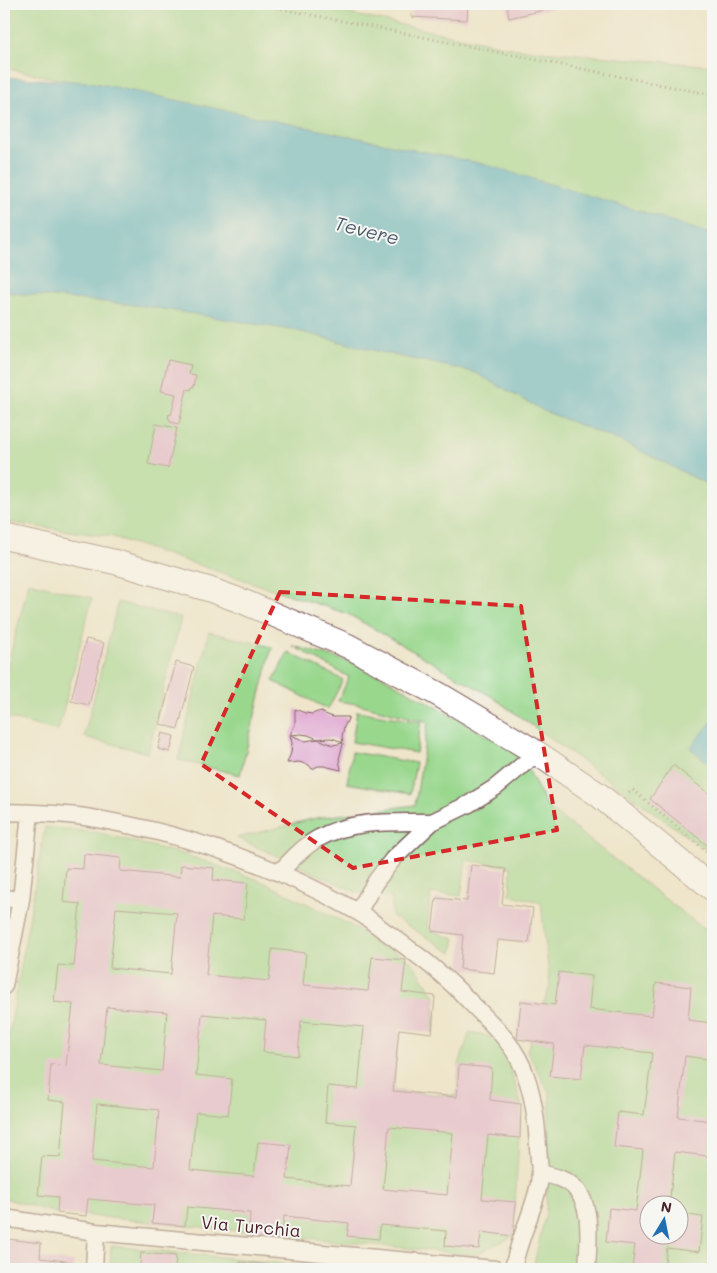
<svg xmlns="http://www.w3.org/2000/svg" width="717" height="1273" font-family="Mali,sans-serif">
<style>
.green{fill:#99d78d;stroke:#727b5c;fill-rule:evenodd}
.water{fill:#4bafca;stroke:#4a677a}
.building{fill:#e1acd3;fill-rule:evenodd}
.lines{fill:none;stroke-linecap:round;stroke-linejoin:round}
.minor-casing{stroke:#836463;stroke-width:19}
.secondary-casing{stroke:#836463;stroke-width:26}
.path{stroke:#836463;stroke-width:3;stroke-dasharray:1 4;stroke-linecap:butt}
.minor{stroke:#fff;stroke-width:16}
.secondary{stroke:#fff;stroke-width:24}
.marked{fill:none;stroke:#d62828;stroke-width:4;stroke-dasharray:10 6;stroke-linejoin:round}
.labels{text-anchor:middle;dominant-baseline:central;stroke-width:4;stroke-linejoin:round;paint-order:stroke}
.street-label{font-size:18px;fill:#4a1f2b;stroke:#f6f6f2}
.water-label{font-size:19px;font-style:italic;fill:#4a596b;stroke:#f6f6f2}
</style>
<rect width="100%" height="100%" fill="#f6f6f2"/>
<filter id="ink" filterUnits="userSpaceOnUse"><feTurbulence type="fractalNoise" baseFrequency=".02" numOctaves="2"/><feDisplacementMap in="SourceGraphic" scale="10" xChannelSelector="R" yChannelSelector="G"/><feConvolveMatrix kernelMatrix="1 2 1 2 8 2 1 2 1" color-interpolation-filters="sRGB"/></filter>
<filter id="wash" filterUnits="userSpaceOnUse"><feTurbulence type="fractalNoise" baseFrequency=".0096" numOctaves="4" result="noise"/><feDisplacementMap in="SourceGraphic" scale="20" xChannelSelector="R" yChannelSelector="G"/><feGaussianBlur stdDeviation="1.12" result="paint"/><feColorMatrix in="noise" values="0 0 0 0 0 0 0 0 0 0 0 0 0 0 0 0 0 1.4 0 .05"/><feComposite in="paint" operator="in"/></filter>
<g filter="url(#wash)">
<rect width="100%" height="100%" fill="#eee5ca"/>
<path class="green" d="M4,4H302L517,49L713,66V249L483,164L4,68Z
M4,292L145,306L298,331L394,355L474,372L544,411L623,442L713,487V855L491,696L348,614L113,537L4,522Z
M29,582L92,598L58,731L4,717V680Z
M118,602L181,618L148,753L84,737Z
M209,632L272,647L240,775L178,760Z
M293,646L362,665L521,755L547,807L713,936V1269H533L546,1212L550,1094L527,1051L550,986L541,902L510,895L511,867L466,860L461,896L431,893L427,925L432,931L455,939L452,953L392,916V898L356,892L237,838L316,818L415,805L428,722L358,704L338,701L349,677ZM650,1206H680V1236H650Z
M288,652L343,680L328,709L273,681Z
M357,711L421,722L416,753L352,742Z
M352,752L416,763L410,794L347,783Z
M45,827L100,833L186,855L259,880L350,925L412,962L435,996L434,1032L399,1028L393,1091L457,1096L459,1065L470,1032L493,1037L506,1056L521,1104L513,1236L474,1255L52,1212L4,1198V1064Z
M111,1246L338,1269H110Z"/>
<path class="water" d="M4,77L90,82L483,164L644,212L713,235V487L623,442L544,411L474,372L394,355L298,331L145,306L4,292Z
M713,720V767L690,748Z"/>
<g id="blocks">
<path class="building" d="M412,4H468L467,20L411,17Z
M507,4H560L561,6L509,18Z
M168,360L191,365L189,374L196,375L194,387H192L191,390L187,389L179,424L170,422V419L168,418L169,414L171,415L176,394L161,391Z
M156,424L177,428L168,468L148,464Z
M86,639L104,643L89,705L71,701Z
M176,662L194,667L178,729L160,724Z
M295,709L305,713L312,714L321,711L325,714L333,717H349L344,727L342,736L343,744L339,759L341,770L324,766H318L312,769L309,765L299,762L287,763L291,753L292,743L290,735L295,725ZM301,734L308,735L318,739L305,741L291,735ZM330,738L335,739L343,743L333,745L318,739Z
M162,733L174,736L170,752L158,749Z
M673,765L713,797V850L650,799Z
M84,854L121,858L120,871L180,877L181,865L214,868L213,880L248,883L244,919L212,916L206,975L269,981L272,949L306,953L303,985L368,991L372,957L406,960L402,992L435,996L432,1033L399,1029L393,1091L457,1097L459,1065L492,1068L490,1100L521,1104L520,1138L488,1135L482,1199L516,1202L513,1236L481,1232L479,1249L445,1246L446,1231L380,1225L379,1239L347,1236L349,1223L284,1216L282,1234L249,1230L250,1213L187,1207L185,1226L152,1223L154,1205L88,1199L86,1216L57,1213L58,1197L38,1195L42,1156L60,1157L65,1102L48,1100L51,1064L66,1066L73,1004L54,1002L58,965L74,966L80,904L63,902L66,868L83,869ZM116,908L177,913L171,974L110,968ZM107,1007L167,1012L162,1071L101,1065ZM202,1014L266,1020L263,1052L298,1056L301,1021L364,1027L358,1089L328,1086L325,1122L356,1125L350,1186L287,1179L291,1145L258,1142L254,1176L190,1170L196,1112L228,1115L232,1079L196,1075ZM97,1104L159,1110L154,1167L92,1161ZM389,1127L453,1133L447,1195L383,1189Z
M471,865L506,869L502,904L533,908L529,943L498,940L494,973L460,969L463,935L432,931L436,898L467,901Z
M559,972L592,976L589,1009L652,1016L656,983L691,987L688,1020L713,1023V1060L685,1056L678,1117L712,1121L708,1156L675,1152L669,1206H650V1236H680V1214L703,1217L699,1252L667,1248L664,1269H632L635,1245L606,1242L609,1208L636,1211L643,1150L614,1147L618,1112L644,1115L652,1053L585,1045L581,1079L550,1076L554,1044L517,1039L521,1001L555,1005Z
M8,1239L41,1243L40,1258L74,1262L73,1269H4V1254H6Z
M141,1253L176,1256L175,1269H125V1266L140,1267Z
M240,1262L274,1265L273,1269H239Z"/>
</g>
</g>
<g filter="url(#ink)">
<use href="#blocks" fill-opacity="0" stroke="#836463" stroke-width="1"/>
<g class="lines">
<g class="minor-casing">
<path id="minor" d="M4,812C31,813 58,813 85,817C180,832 273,864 356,911C368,917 378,927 389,934C419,956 445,975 470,1002C491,1023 517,1046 526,1076C534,1099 537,1123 538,1148C539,1160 541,1172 539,1184C533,1213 518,1240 513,1269
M280,872C291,860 303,847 317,839C351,819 394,822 432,822
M4,898L21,900
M358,912L376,881L393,859L432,822L469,804L496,787L537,753
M4,986L21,900L30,813
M540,1173C552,1176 564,1178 573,1186C594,1204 588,1245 587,1269
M4,1218L96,1232L495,1269
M94,1269L96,1232"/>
</g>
<g class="secondary-casing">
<path id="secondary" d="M4,537L115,562L208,589L244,602L348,646L438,694L537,753L599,795L713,889"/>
</g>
<path class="path" d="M257,4L713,95
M629,793L633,790L713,857"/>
<use href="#minor" class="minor"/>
<use href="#secondary" class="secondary"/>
</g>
</g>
<path d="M0 0H717V1273H0ZM280,592L521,606L557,830L353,868L201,764Z" fill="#eee5ca" fill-opacity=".55" fill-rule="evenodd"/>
<path class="marked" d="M280,592L521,606L557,830L353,868L201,764Z"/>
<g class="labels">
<g class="street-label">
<text transform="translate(251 1226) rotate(5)">Via Turchia</text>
</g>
<g class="water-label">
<text transform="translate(367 230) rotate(14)">Tevere</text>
</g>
</g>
<rect width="717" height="1273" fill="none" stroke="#f6f6f2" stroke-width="20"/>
<g transform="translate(664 1220) rotate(10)"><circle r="24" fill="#f6f6f2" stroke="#b1a0a2"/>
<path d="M0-4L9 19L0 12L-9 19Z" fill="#1f6fb2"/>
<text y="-8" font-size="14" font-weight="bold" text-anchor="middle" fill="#4a1f2b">N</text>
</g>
</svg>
